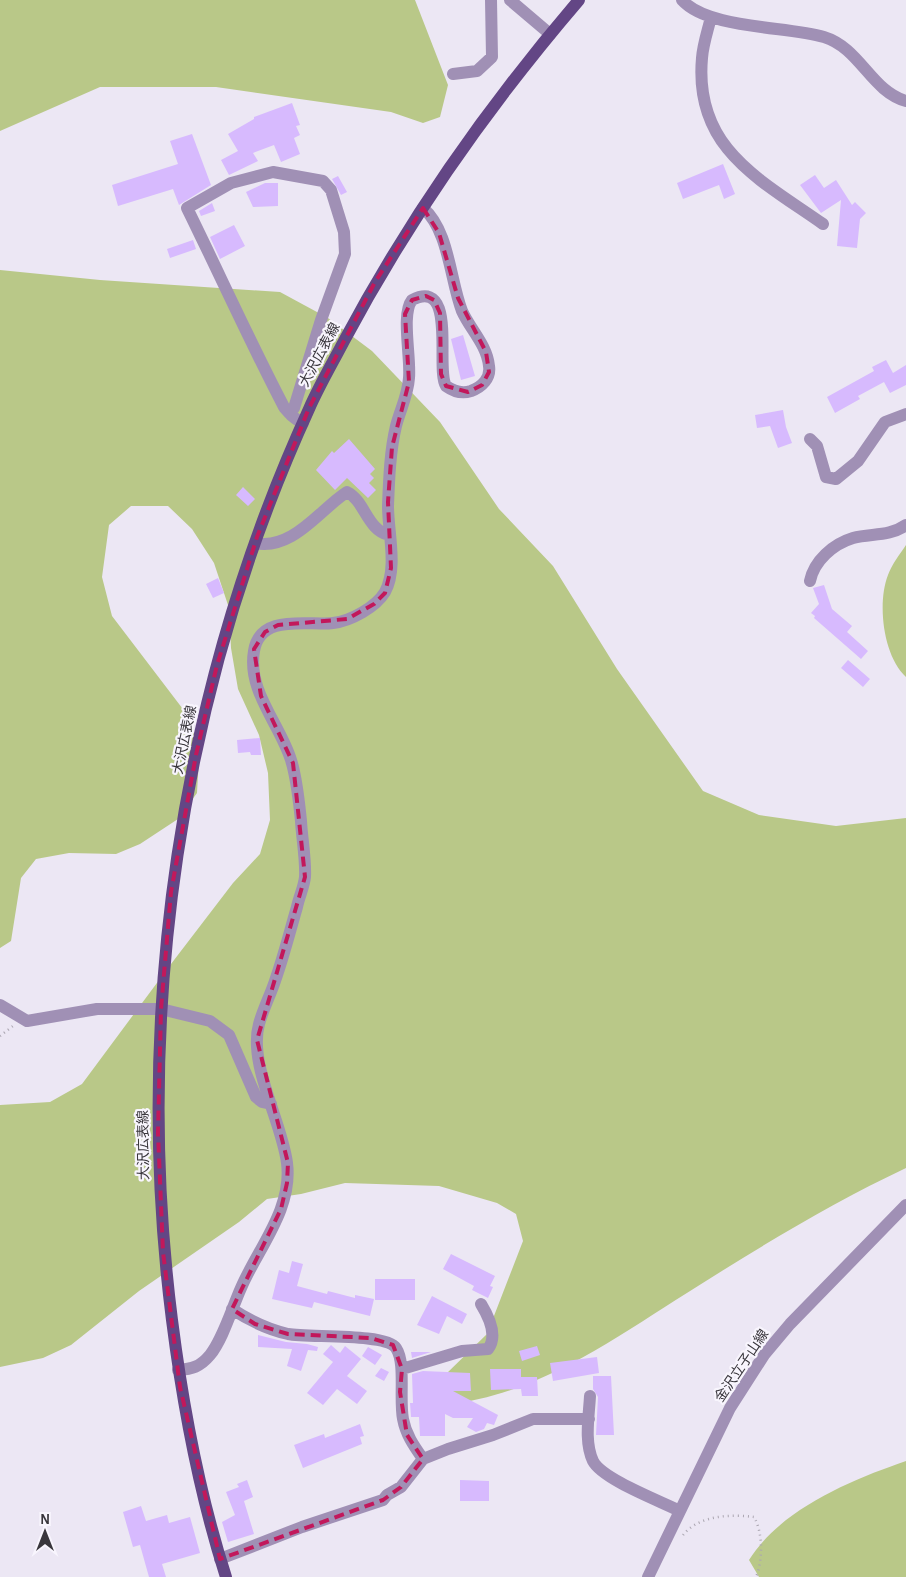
<svg xmlns="http://www.w3.org/2000/svg" width="906" height="1577" font-family="'Alegreya Sans','Noto Sans JP',sans-serif">
<style>
.green{fill:#b9c888}
.building{fill:#d7bafe}
.lines{fill:none;stroke-linecap:round;stroke-linejoin:round}
.path{stroke:#aba6b1;stroke-width:2.5;stroke-dasharray:1 4;stroke-linecap:butt}
.minor{stroke:#a090b5;stroke-width:12}
.major{stroke:#634685;stroke-width:12}
.marked{fill:none;stroke:#c2185b;stroke-width:4;stroke-dasharray:10 6;stroke-linejoin:round}
.labels{text-anchor:middle;dominant-baseline:central;stroke-width:4.5;stroke-linejoin:round;paint-order:stroke}
.street-label{font-size:14px;fill:#39363c;stroke:#f8f5fd}
</style>
<rect width="100%" height="100%" fill="#ece7f4"/>
<path class="green" d="M0,0H415L448,85L440,117L423,123L391,112L216,87H100L0,131Z
M0,270L100,280L280,292L328,318L372,351L440,422L499,509L553,566L617,669L703,791L759,815L836,826L906,818V1168C834,1202 766,1243 698,1286C622,1333 539,1396 447,1404L446,1374L487,1334L523,1241L516,1214L497,1203L439,1186L345,1183L301,1194L267,1199L239,1222L139,1291L71,1345L43,1358L0,1367V1105L50,1102L82,1084L171,964L233,883L260,854L270,820L268,773L259,735L238,689L231,648L229,608L214,563L192,529L168,506H131L109,525L102,577L112,616L192,721L199,758L197,793L178,819L140,844L116,854L69,853L36,859L21,878L11,941L0,948Z
M906,545V677C883,656 877,603 888,575C892,564 900,554 906,545Z
M906,1461V1577H759L749,1560C781,1509 851,1480 906,1461Z"/>
<path class="building" d="M292,103L300,125L296,126L300,135L294,138L300,154L281,162L274,145L253,153L258,161L229,175L221,160L238,151L228,134L254,119V117Z
M192,134L211,185L179,205L173,189L118,206L112,185L178,164L170,141Z
M723,164L735,194L724,199L719,185L683,199L677,183Z
M815,175L824,188L836,180L852,205L855,202L866,213L860,219L857,248L837,246L841,200L821,213L800,185Z
M338,176L347,192L341,195L332,179Z
M265,183H278V206L253,207L246,192Z
M212,203L215,211L201,216L199,211Z
M234,225L245,246L220,259L210,237Z
M193,240L196,249L170,258L167,249Z
M463,335L475,376L461,380L451,339Z
M886,360L893,373L906,365V385L890,393L884,382L858,396L860,399L835,413L827,397L874,371L872,367Z
M783,410L786,427L792,443L778,448L770,426L757,428L755,415Z
M349,439L375,469L370,474L374,478L369,483L376,490L368,498L347,478L335,490L316,470L332,451L334,453Z
M243,487L255,499L248,506L236,495Z
M218,578L224,593L213,598L206,584Z
M824,585L832,609L852,626L847,632L868,651L861,659L814,618L815,616L811,613L819,604L813,588Z
M848,660L870,679L863,687L841,668Z
M260,738L261,755H251L250,752L238,753L237,740Z
M451,1254L495,1276L490,1286L493,1287L488,1298L472,1290L474,1286L443,1269Z
M292,1261L303,1264L297,1286L327,1294L328,1291L355,1298V1295L374,1299L370,1316L314,1302L312,1308L272,1299L279,1270L289,1273Z
M375,1279H415V1300H375Z
M432,1296L467,1314L462,1324L447,1316L439,1334L417,1325Z
M258,1335L286,1342L307,1344L318,1347L317,1351L308,1350L301,1371L287,1366L292,1349L258,1347Z
M331,1345L340,1353L345,1346L361,1359L347,1376L367,1391L357,1404L337,1389L323,1405L307,1393L333,1362L323,1354Z
M537,1346L540,1355L522,1361L519,1351Z
M368,1347L382,1355L375,1365L362,1356Z
M411,1352H431L412,1358Z
M597,1357L599,1373L553,1381L550,1363Z
M381,1368L389,1372L384,1381L375,1376Z
M490,1369H521V1377H537L538,1396H522L521,1389L491,1390Z
M423,1371L470,1373L471,1391H453L498,1415L494,1425L487,1423L484,1429L476,1432L467,1427L473,1418H453L445,1414V1436H420L419,1417H411L410,1403H413L412,1374Z
M593,1376H611L614,1435H596L598,1397L593,1389Z
M360,1424L364,1436L360,1437L362,1444L303,1468L294,1445L324,1434L325,1438Z
M247,1480L253,1497L244,1501L254,1534L228,1542L222,1522L235,1515L226,1492L239,1487L237,1484Z
M460,1480L489,1481V1501H460Z
M141,1506L146,1521L167,1515L169,1523L190,1517L200,1553L162,1564L166,1577H149L140,1545L133,1547L123,1512Z"/>
<g class="lines">
<path class="path" d="M0,1036L13,1026
M683,1535C699,1515 731,1514 754,1517C763,1532 763,1561 756,1577"/>
<path class="minor" d="M510,0L550,34
M682,0C708,29 786,26 824,37C860,48 871,91 906,101
M711,17C708,30 703,44 702,58C694,148 759,179 823,224
M453,74L477,71L492,57L491,0
M289,413L294,408L321,320L345,254L344,232L331,190L323,181L273,172L231,183L187,208C220,275 250,342 284,407C290,414 294,419 303,423
M810,439L817,446L826,477L836,479L858,461L885,422L906,414
M255,543C293,551 320,509 347,492C365,501 367,530 389,535
M810,581C814,561 833,544 853,538C871,533 889,537 906,525
M0,1005L27,1021L97,1009H161L210,1021L229,1035L256,1097L262,1102L271,1104
M232,1309C250,1321 266,1329 288,1334C308,1338 386,1333 396,1348C406,1363 399,1398 403,1419C406,1435 414,1446 423,1459
M402,1369L462,1351L488,1349C498,1336 489,1317 481,1304
M178,1370C192,1369 200,1367 210,1355C223,1339 232,1308 241,1288C258,1248 293,1209 287,1163C282,1122 248,1064 259,1024C263,1009 271,994 276,978C284,955 290,931 297,907C299,897 304,887 305,877C306,860 302,839 301,821C299,802 297,779 291,760C280,724 247,691 254,651C260,613 308,626 333,623C351,621 376,607 385,592C398,568 388,532 388,506C389,480 390,451 396,426C400,410 408,395 409,378C411,357 401,314 412,300C458,277 435,369 446,386C453,391 462,394 471,391C482,387 491,378 489,366C487,345 470,329 462,311C450,280 449,230 423,208
M590,1396C589,1416 584,1442 593,1461C602,1479 660,1501 680,1511
M220,1559L302,1527L383,1500L387,1495L401,1487L423,1459L448,1449L493,1435L533,1419H589
M648,1577L730,1408L764,1355L790,1324L906,1205"/>
<path class="major" d="M226,1577C199,1493 183,1407 172,1320C133,1013 180,691 309,409C319,386 332,364 344,341C409,219 489,105 579,0"/>
</g>
<path class="marked" d="M423,208L439,233L458,298L486,352L489,372L482,385L468,392L446,386L441,374L440,313L434,300L426,296L412,300L405,314L409,382L392,447L388,502L391,568L385,593L374,604L347,619L278,625L265,632L254,649L261,696L293,763L305,877L257,1040L288,1163L287,1183L281,1209L232,1309L255,1324L288,1334L371,1338L393,1345L402,1369L400,1392L407,1435L423,1459L401,1487L383,1500L220,1559L180,1387L163,1252L158,1133L161,1009L171,892L196,755L217,665L257,537L309,408L375,282Z"/>
<g class="labels">
<g class="street-label">
<text transform="translate(320 355) rotate(-62)">大沢広表線</text>
<text transform="translate(185 740) rotate(-78)">大沢広表線</text>
<text transform="translate(144 1145) rotate(-91)">大沢広表線</text>
<text transform="translate(742 1366) rotate(-56)">金沢立子山線</text>
</g>
</g>
<g transform="translate(45 1532)" stroke="#f8f5fd" stroke-width="4" paint-order="stroke">
<path d="M0-4L9 19L0 12L-9 19Z" fill="#39363c"/>
<text y="-8" font-size="14" font-weight="bold" text-anchor="middle" fill="#39363c">N</text>
</g>
</svg>
